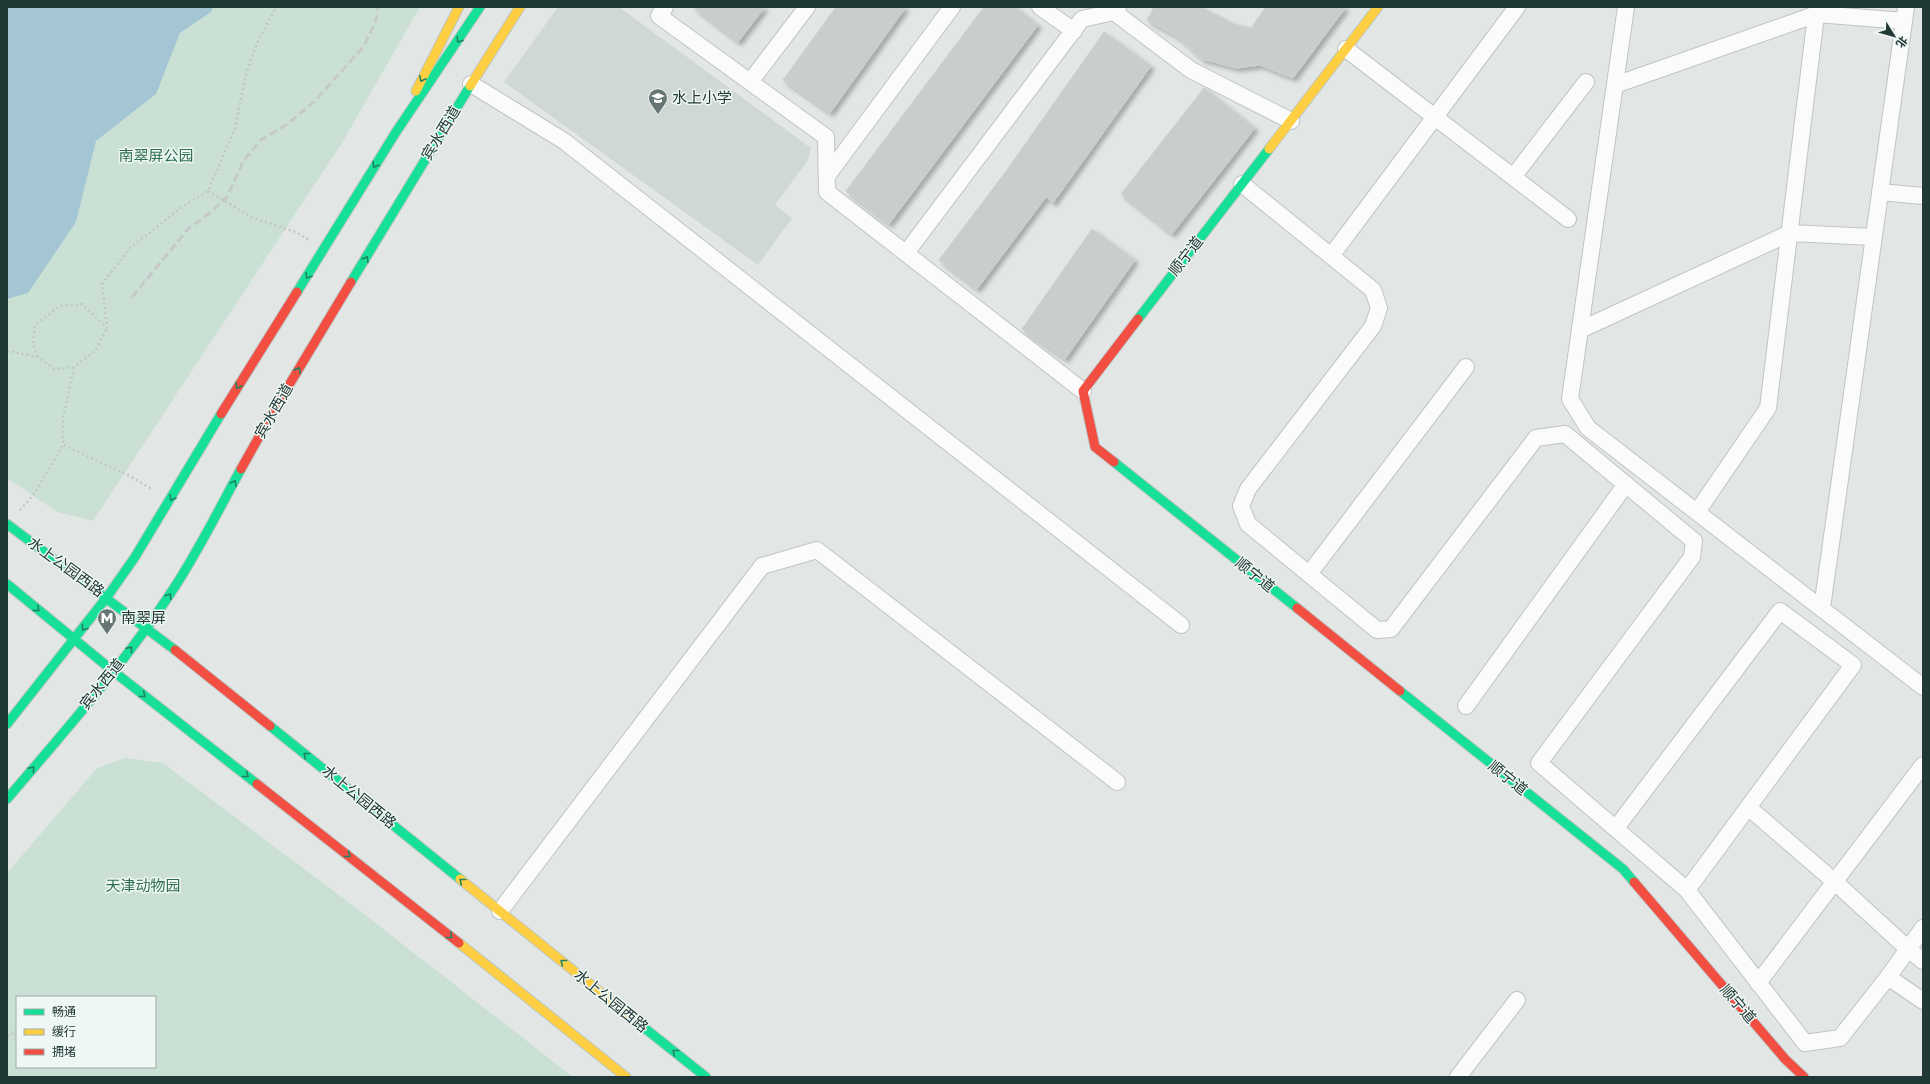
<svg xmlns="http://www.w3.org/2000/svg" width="1930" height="1084" font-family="Karla,'Noto Sans SC',sans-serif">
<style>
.built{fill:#d0d8d6}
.green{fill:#cbe0d5;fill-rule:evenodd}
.water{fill:#a4c6d4}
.building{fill:#c9cecd;stroke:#cbd0cf;filter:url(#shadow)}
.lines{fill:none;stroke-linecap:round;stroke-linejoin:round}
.street-casing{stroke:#bfc4c3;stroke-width:18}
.fast-casing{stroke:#bec5c3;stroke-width:11}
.slow-casing{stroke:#bec5c3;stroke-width:11}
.jam-casing{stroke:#bec5c3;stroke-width:11}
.path{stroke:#c0c7c6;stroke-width:2.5;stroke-dasharray:2 3;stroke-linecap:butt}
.street{stroke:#fbfbfb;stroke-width:16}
.fast{stroke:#16e098;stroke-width:9}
.slow{stroke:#ffcf43;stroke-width:9}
.jam{stroke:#f24e42;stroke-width:9}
.rail{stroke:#c6c9c9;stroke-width:3;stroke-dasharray:8 4;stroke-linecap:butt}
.oneway{stroke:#1c8462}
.labels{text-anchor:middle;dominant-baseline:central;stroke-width:3;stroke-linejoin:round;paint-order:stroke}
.poi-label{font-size:15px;fill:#213936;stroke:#eff7f4;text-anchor:start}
.street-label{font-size:15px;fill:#213936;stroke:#eff7f4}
.park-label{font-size:15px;fill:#2d6e50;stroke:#eff7f4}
</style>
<defs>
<filter id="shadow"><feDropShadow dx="3.5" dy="3.5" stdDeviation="2" flood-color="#0004"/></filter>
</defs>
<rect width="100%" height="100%" fill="#e2e7e6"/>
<path class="built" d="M558,7H619L811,148L808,160L775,205L792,218L758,265L504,82Z"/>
<path class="green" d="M7,7H420L342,143L93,521L57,512L7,478Z
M125,758L163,763L346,900L573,1077H7V873L97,768ZM17,997H155V1067H17Z"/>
<path class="water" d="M7,7H213L211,12L180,33L156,94L96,141L76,222L28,293L7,299Z"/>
<path class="building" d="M693,7H765L738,42Z
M836,7H906L830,113L783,80Z
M984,7H1015L1038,25L889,224L846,191Z
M1154,7H1201L1234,24L1251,28L1266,7H1346L1293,78L1260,65L1237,68L1202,59L1178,37L1147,20Z
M1104,32L1151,66L1053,203L1046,197L977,289L939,260L1007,170Z
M1204,88L1255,128L1172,234L1121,194Z
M1092,229L1135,260L1065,359L1022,329Z"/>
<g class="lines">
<g class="street-casing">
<path id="street" d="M665,7L659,16L826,137L827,192L1083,391
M1040,7L1074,31
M1118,7L1114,12L1191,70L1291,121
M1626,7L1570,399L1588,428L1923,687
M1346,49L1568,219
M750,82L807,7
M471,84L564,141L1181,625
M1615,85L1817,14L1904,21
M827,176L952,7
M1513,177L1586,82
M1242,184L1373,290L1379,308L1373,326L1248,489L1241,506L1248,524L1377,630L1391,629L1536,438L1565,434L1694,541L1692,557L1539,763L1687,890L1805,1043L1840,1038L1888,977L1923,1001
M1880,192L1923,196
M906,253L1082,19L1114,12
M1331,256L1517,7
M1580,330L1790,233L1874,237
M1697,512L1768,408L1817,7
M1309,574L1466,367
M1822,608L1906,7
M1466,706L1626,484
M1748,807L1835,882L1908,949L1888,977
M1616,828L1780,611L1853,665L1687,890
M500,911L762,566L817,550L1117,782
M1923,928L1908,949L1923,961
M1758,983L1923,765
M1458,1077L1517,1000"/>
</g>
<g class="fast-casing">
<path id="fast" d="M351,282L470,86
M297,292L396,132L480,7
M1138,319L1269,149
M1114,462L1297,608
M7,524L175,650
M7,584L113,671L257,784
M1400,691L1623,869L1634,882
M7,724L107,597L135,557L221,414
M270,726L460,879
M7,799C65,731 125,663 174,588C199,550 219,509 241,469
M642,1026L706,1077"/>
</g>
<g class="slow-casing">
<path id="slow" d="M470,86L520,7
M416,91L459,7
M1269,149L1378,7
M460,879L642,1026
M459,943L626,1077"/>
</g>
<g class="jam-casing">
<path id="jam" d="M221,414L297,292
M1114,462L1095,447L1083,391L1138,319
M241,469L274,410L351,282
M1297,608L1400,691
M175,650L270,726
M257,784L459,943
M1634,882L1785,1059L1804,1077"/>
</g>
<path class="path" d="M208,191L253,218L296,232L309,240
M7,351L38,357L54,369L74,367L95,351L107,328
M38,357L33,343L35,325L60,306L82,304L107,328L102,284L130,248L182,207L208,191L235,128L246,74L257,43L276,7
M74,367L63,418V445L130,476L153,490
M20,510L34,494L63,445
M7,1036L17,1032"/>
<use href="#street" class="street"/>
<use href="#fast" class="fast"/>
<use href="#slow" class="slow"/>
<use href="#jam" class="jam"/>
<path class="rail" d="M132,297L189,228L211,212L227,197L244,160L261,140L286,125L314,102L364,46L376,20L378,7"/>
</g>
<defs><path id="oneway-chevron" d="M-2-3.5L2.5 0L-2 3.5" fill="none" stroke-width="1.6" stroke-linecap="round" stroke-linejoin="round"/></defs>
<g class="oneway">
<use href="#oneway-chevron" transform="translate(459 40) rotate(125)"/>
<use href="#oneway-chevron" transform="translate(422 79) rotate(116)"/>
<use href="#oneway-chevron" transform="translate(375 165) rotate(121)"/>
<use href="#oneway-chevron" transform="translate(366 259) rotate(-59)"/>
<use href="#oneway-chevron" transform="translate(308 276) rotate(122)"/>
<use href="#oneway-chevron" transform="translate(298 370) rotate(-59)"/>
<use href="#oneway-chevron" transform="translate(238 386) rotate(121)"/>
<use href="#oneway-chevron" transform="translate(234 483) rotate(-61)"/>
<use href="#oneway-chevron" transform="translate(172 498) rotate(121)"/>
<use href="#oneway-chevron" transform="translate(169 596) rotate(-56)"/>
<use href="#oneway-chevron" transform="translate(37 609) rotate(40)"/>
<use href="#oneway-chevron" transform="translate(84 628) rotate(128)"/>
<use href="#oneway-chevron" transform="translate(130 649) rotate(-51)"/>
<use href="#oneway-chevron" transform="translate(143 695) rotate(38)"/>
<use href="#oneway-chevron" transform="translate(306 755) rotate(-141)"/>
<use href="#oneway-chevron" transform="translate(32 769) rotate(-50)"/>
<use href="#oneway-chevron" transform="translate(246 775) rotate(38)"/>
<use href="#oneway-chevron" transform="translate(348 855) rotate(38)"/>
<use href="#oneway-chevron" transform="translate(462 881) rotate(-141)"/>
<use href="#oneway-chevron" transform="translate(450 936) rotate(39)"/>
<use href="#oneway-chevron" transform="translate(563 962) rotate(-141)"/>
<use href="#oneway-chevron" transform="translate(675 1052) rotate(-141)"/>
</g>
<defs>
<g id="school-pin" transform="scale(1)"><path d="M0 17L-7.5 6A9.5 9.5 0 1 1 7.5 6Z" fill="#657674" stroke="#eff7f4"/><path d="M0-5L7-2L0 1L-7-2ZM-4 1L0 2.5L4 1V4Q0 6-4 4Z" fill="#fff"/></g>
<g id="metro-pin" transform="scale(1)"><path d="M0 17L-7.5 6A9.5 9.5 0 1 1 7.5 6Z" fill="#657674" stroke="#eff7f4"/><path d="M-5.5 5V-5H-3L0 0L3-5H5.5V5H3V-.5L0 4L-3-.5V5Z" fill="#fff"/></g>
</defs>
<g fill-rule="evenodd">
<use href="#school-pin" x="658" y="98"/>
<use href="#metro-pin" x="107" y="618"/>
</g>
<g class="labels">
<g class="poi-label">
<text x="672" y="98">水上小学</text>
<text x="121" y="618">南翠屏</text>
</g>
<g class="street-label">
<text transform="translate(441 133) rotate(-59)">宾水西道</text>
<text transform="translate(1186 256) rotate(-52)">顺宁道</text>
<text transform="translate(274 411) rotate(-60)">宾水西道</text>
<text transform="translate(66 567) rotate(36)">水上公园西路</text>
<text transform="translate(1255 575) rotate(39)">顺宁道</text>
<text transform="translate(102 684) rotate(-51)">宾水西道</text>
<text transform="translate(1508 778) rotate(39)">顺宁道</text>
<text transform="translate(359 797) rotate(39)">水上公园西路</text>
<text transform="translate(611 1001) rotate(39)">水上公园西路</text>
<text transform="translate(1738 1004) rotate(49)">顺宁道</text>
</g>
<g class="park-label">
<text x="156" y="156">南翠屏公园</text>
<text x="143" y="886">天津动物园</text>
</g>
</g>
<rect width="1930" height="1084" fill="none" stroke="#213936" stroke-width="16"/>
<rect x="16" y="996" width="140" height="72" fill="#eff7f4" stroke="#9daba8"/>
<rect x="24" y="1009" width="20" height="6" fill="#16e098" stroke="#9daba8"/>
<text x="52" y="1016" font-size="12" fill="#213936">畅通</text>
<rect x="24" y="1029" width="20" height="6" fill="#ffcf43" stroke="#9daba8"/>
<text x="52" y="1036" font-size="12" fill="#213936">缓行</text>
<rect x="24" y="1049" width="20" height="6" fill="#f24e42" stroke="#9daba8"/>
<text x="52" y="1056" font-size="12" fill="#213936">拥堵</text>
<g transform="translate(1894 36) rotate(127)" stroke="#eff7f4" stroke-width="3" paint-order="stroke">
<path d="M0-3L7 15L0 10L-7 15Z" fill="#213936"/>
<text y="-6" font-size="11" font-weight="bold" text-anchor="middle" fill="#213936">北</text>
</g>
</svg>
